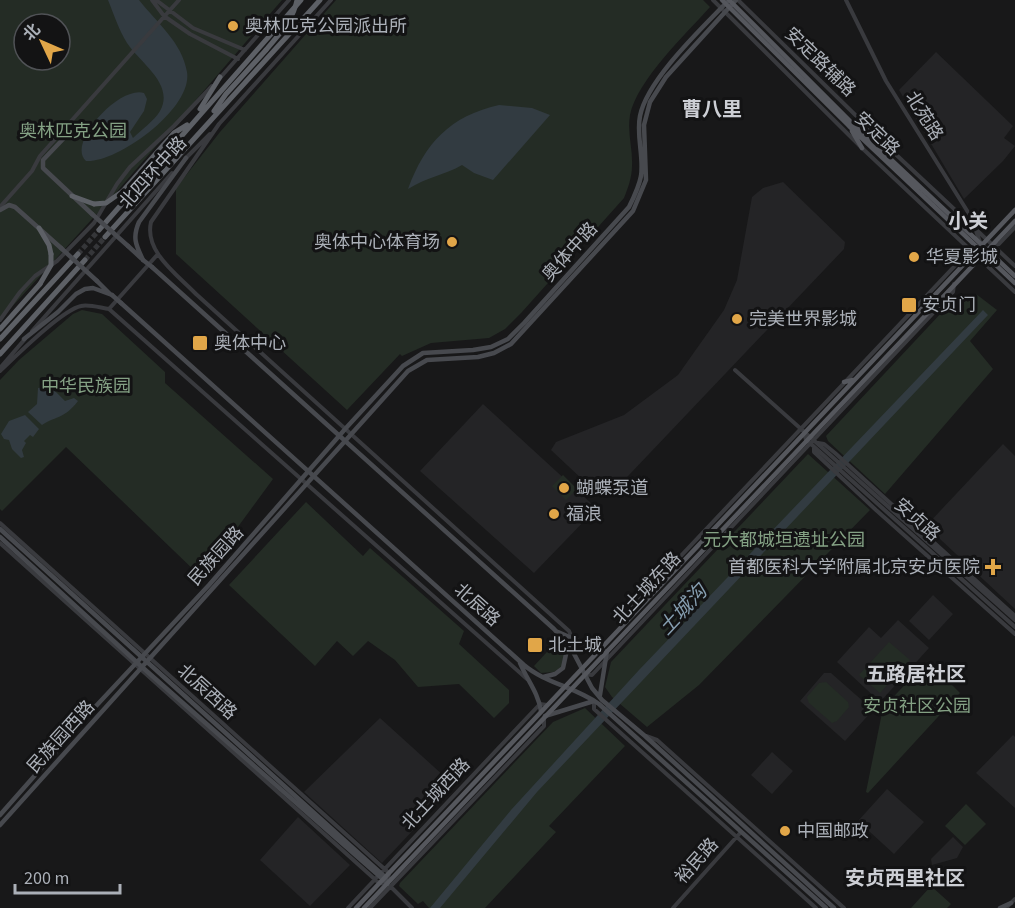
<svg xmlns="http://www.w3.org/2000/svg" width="1015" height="908" font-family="'Source Sans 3','Noto Sans SC',sans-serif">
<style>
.built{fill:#242426}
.green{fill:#242c25;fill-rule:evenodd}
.water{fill:#323b41}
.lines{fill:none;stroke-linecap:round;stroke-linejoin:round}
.trunk-tunnel{stroke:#353639;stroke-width:5;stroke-dasharray:5 2.5;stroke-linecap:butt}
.tertiary{stroke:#393a3e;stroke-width:4}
.secondary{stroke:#47494e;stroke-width:4.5}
.primary{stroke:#55575d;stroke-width:4.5}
.trunk{stroke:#5d6066;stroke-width:5}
.secondary-bridge{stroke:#47494e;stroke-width:4.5}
.trunk-bridge{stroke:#5d6066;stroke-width:5}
.poi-dot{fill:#e1a648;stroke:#131314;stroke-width:2}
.labels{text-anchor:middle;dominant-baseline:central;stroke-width:6;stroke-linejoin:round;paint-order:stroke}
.poi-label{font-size:18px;fill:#abb0b8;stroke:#131314;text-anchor:start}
.street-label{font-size:18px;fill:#abb0b8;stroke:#131314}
.park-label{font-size:18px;fill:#84a184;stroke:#131314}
.neighbourhood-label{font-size:20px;font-weight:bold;fill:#ccced4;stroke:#131314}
.water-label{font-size:20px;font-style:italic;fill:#869eb0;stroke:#131314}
</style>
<rect width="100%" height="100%" fill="#181819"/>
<path class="built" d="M936,52L1013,126L1004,138L1015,146L1003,161L964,199L899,90Z
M783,182L845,242L844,249L610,495H599L551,450L556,442L624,415L678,375L724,310L737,280L752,197L763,188Z
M483,404L593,505L592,513L534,573L420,471Z
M1003,444L1015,456V609L926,526Z
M933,595L953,614L929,640L909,621Z
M898,620L929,648L880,702L837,662L869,627L881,638Z
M824,673H831L873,710L845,741L800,701Z
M380,718L455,786L382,863L304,792Z
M1013,735L1015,737V808L976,773Z
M772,752L793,771L772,794L751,775Z
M887,789L924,822L894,854L858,821Z
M298,817L350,865L310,906L260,860Z
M953,837L963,847L957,858L932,865L931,859Z"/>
<path class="green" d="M0,0H282L114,195L0,320ZM24,24H60V60H24Z
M336,0H703L710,7C686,34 637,80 630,115C627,133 633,149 632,166C632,177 628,188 624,198L522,312L505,329L489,338L431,343L402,356L400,354L347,410L176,254V188L220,132Z
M976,294L997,310L970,341L993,369L885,494L828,441L826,436L958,295L968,302Z
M82,310L102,314L165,372V383L273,479L210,565L199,575L66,447L2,511L0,509V380L19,360L73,314Z
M808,454L870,510L699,685L647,727L612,697L605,687L611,662Z
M563,475L577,489L566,500L552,486Z
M306,502L363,556L370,548L464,631L459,644L509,690V703L494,718L459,684L418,687L395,660L368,641L353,656L337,641L315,666L229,585Z
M558,640L566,648L565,664L554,672L541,673L534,666Z
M889,642L910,660L880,693L859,675Z
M930,672L940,681L944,677L960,693L868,793L866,792L883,708L914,675L923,679Z
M826,682L848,702L849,707L837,721L832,723L809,703L807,697L819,683Z
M585,708L625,746L549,826L556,832L485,908H429L423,901L418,904L399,886L400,883L553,722Z
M966,804L986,824L965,845L945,826Z
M931,886L951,904L947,908H911Z"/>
<path class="water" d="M108,0H139C157,23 182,42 187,72C193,108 118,163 86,161C66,144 119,85 144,93L147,99L144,111L130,132L133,138C142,129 154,121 160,111C175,84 140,63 127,43C119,30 114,15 108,0Z
M499,105L532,108L550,115L493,180L474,173L462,165C445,175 427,177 408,189C425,143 450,116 499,105Z
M983,310L988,315L537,792L440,908H430L511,810L639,670Z
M50,386L65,401L74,398L78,401C64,419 58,415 42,425L28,412L37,404L38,388Z
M25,415L39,429L33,437L30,435L24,441L26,443L22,450L24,457L21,458L12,449L9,440L4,439L1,434L9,421Z"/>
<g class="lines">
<path class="trunk-tunnel" d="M78,254L99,230
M85,260L105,237"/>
<path class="tertiary" d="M152,0L164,16L190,34L238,59
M156,0L193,28L245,50
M713,0L862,148L1015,292
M738,0L889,148L1015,266
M846,0L886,81L971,217L980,242
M220,78L289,0
M219,124L151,222C144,252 178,275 196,294L569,631L572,638
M219,124L331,0
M185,159L210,134
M0,207L32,171L40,156L179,0
M993,245L999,244L1015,227
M109,309C249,432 387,556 527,679
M109,309L158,254
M0,320L20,292L35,276L57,261L94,223L117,184L130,167L174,126L212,86
M32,331L172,173
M0,368L25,339
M735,370L1015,620
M0,371C16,356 62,310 81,306C89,304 101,308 109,309
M804,433L806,440L811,444L1015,627
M818,443L824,444L835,453L1015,616
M814,448V452L876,510L1015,634
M0,523L389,873L387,883
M0,543L379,883L387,884
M625,622L626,614L967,253L974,254
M585,674L592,675L953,292L954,284
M594,701V709L816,908
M646,736L657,740L844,908
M390,886L412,908
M348,908L540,704L547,705
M370,908L544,726V718
M673,908L741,832
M1006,908L1015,899"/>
<path class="secondary" d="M65,137L43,160V168L92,214
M0,210L9,205L15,207L61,248
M128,246L141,258
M143,260C136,245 132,238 139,222L186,158
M152,267L554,629L571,648L592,688L602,700L645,736L834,908
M97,281L110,294
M121,303L524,665C545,683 575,687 599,704L826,908
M24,339L58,312L76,294L85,289L93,288L112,295
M0,529L385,877L387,884
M0,537L142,667L385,881
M558,632L583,643L601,647
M520,663C527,680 538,692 541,711
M543,677L555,674L563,668L568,645
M600,695L607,651
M545,716L594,701
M0,815L96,706L209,585L346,428L403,366L423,353L473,350L491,347L508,339L524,323L629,207C634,197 639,187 641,176C644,156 636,136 640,116C647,80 701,29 727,2
M0,825L408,371L427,360L478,357L494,353L511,344L633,211L646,180L644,125L650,102L666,77L736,0
M1000,908L1011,903"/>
<path class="primary" d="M722,0L849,126L1015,283
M729,0L852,123L1015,276
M852,131L862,148
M844,382L853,380
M356,908L1015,210
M364,908L1015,221"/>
<path class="trunk" d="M200,109L220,77
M214,111L226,94L266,50
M123,191L174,133L187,125
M72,196L94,204
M39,228L49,245L51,254
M99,230L301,0
M105,237L320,0
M0,329L40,284
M0,339L78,254
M0,354L85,260"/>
<path class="secondary-bridge" d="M92,214L128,246
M61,248L97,281
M143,260L152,267
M112,295L121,303"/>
<path class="trunk-bridge" d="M266,50C279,34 293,21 297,0
M94,204L106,203L123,191
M40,284L51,265V254"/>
</g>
<g class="poi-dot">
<circle cx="233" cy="26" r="6"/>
<circle cx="452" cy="242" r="6"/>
<circle cx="914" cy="257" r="6"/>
<rect x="901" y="297" width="16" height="16" rx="3"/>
<circle cx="737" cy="319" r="6"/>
<rect x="192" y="335" width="16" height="16" rx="3"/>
<circle cx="564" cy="488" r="6"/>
<circle cx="554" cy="514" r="6"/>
<path d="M990 558h6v6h6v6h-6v6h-6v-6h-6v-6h6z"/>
<rect x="527" y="637" width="16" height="16" rx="3"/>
<circle cx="785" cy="831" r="6"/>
</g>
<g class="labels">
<g class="poi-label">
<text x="245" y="26">奥林匹克公园派出所</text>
<text x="440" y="242" text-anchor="end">奥体中心体育场</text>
<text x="926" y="257">华夏影城</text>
<text x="922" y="305">安贞门</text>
<text x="749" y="319">完美世界影城</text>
<text x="214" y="343">奥体中心</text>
<text x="576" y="488">蝴蝶泵道</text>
<text x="566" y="514">福浪</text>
<text x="980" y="567" text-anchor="end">首都医科大学附属北京安贞医院</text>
<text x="548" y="645">北土城</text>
<text x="797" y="831">中国邮政</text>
</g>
<g class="street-label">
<text transform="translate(820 62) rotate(44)">安定路辅路</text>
<text transform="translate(924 116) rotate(58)">北苑路</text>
<text transform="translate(877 134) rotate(44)">安定路</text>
<text transform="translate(153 173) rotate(-48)">北四环中路</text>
<text transform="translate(570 252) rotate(-48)">奥体中路</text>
<text transform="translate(917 520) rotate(42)">安贞路</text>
<text transform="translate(216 556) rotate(-48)">民族园路</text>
<text transform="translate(647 588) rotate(-47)">北土城东路</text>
<text transform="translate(477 605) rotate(42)">北辰路</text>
<text transform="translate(207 692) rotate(42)">北辰西路</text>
<text transform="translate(61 737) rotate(-48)">民族园西路</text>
<text transform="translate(436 794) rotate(-47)">北土城西路</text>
<text transform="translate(697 861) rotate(-48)">裕民路</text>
</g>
<g class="park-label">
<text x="73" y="131">奥林匹克公园</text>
<text x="86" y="386">中华民族园</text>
<text x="784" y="540">元大都城垣遗址公园</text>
<text x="917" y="706">安贞社区公园</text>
</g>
<g class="neighbourhood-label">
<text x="712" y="110">曹八里</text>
<text x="968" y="222">小关</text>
<text x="916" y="675">五路居社区</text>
<text x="905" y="879">安贞西里社区</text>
</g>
<g class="water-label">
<text transform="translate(683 610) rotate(-47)">土城沟</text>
</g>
</g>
<g transform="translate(42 42) rotate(314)"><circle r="28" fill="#131314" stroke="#505256" stroke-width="1.5"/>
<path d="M0-4.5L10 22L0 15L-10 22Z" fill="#e1a648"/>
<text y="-9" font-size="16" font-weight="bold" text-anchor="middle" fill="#abb0b8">北</text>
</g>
<path d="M15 884v9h105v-9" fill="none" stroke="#abb0b8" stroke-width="3"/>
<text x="24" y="884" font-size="18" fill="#abb0b8" stroke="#131314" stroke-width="4.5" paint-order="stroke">200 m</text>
</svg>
